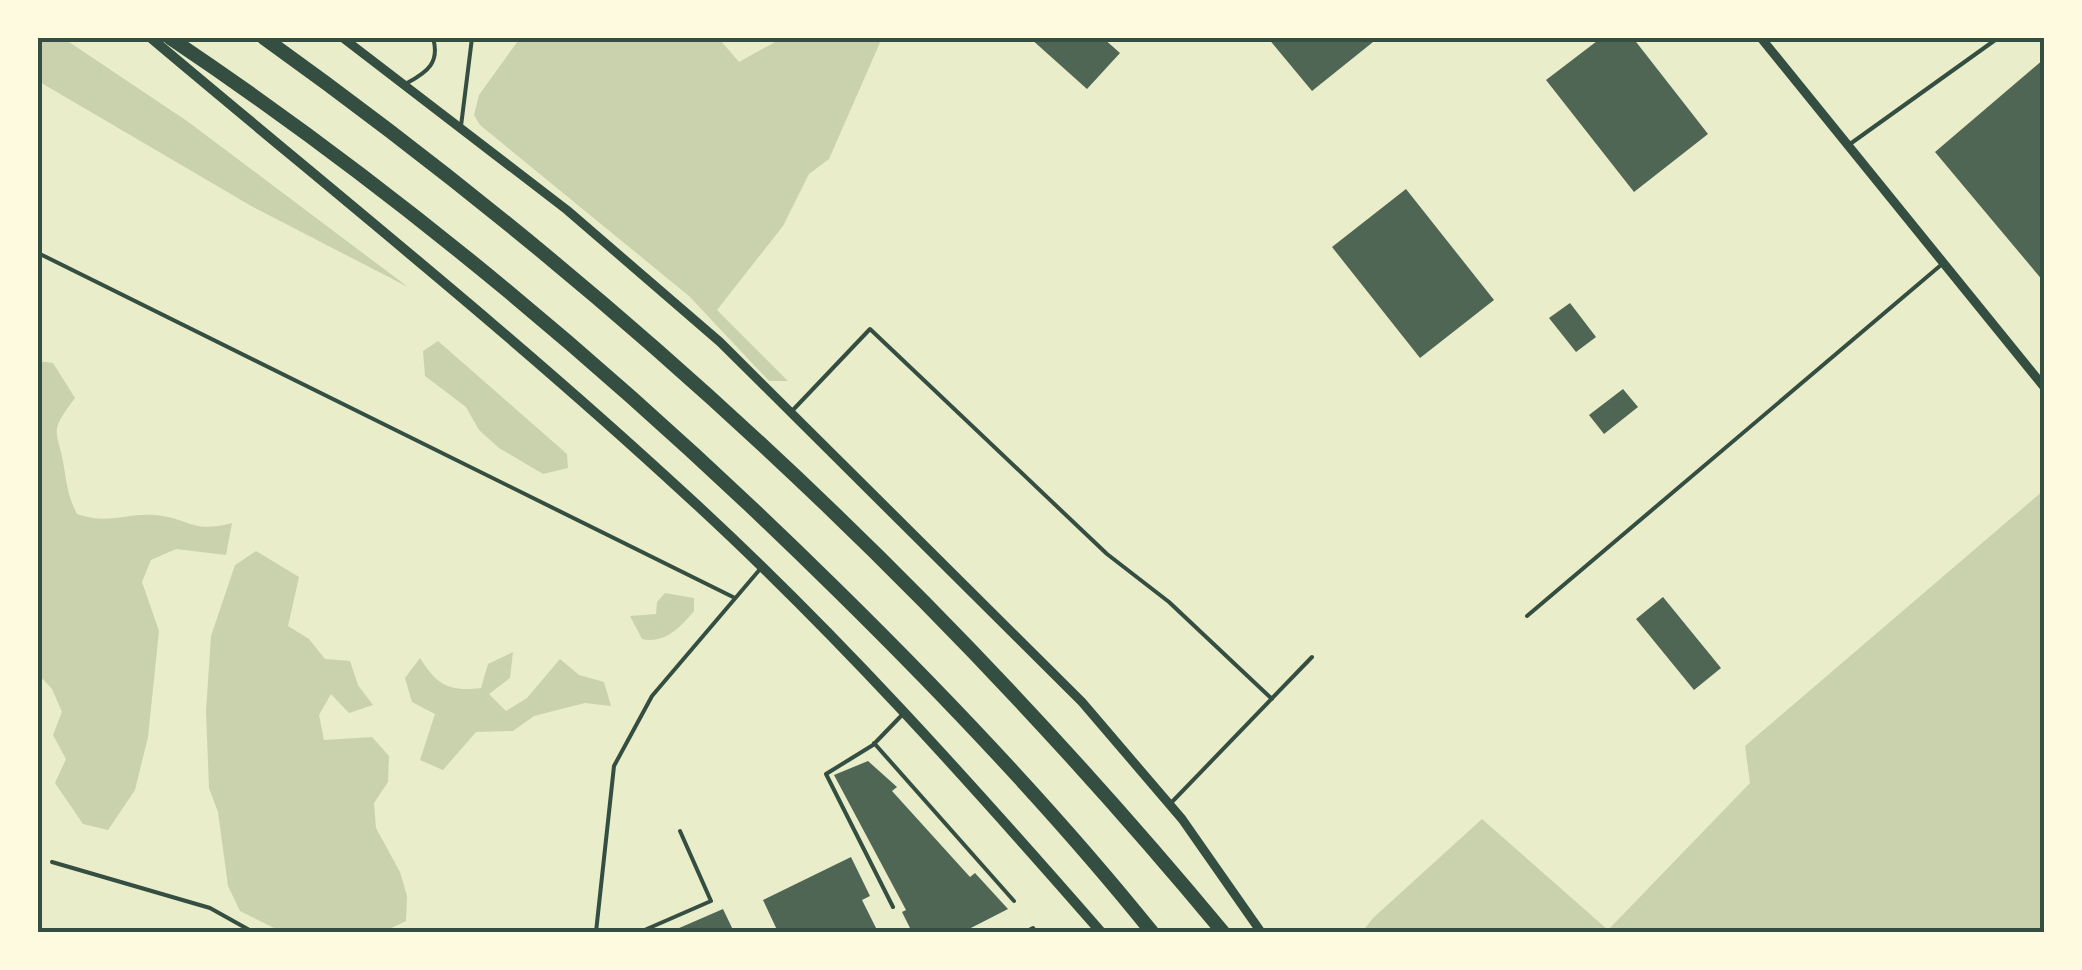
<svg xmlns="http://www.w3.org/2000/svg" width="2082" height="970" font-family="'Work Sans',sans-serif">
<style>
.green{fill:#cad2ad}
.building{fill:#4f6655}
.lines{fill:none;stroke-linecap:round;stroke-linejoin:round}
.service{stroke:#344e41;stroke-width:4}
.minor{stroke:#344e41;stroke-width:9}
.tertiary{stroke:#344e41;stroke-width:10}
.trunk{stroke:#344e41;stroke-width:14}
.neatline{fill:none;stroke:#344e41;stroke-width:4}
</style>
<rect width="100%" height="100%" fill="#e9edc9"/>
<path class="green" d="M38,38H63L187,121L408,287L253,207L38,81Z
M520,38H722L721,41L739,62L782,38H882L829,159L809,174L783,226L717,310L788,381H769L689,296L480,125L474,115L479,95Z
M438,341L567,454L568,468L543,474L499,448L479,430L466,407L425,376L423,351Z
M38,361L53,363L75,398C47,435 58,429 64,467C67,486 68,496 77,514C110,525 124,513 155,515C190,518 191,534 232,523L226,555L176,549L151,560L142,582L159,631L148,737L135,790L108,830L83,824L55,783L66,759L53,735L62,712L52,689L38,674Z
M2044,490V932H1362L1373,918L1482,819L1608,930L1750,783L1745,746Z
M256,551L299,577L288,626L309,639L325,659L350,661L358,685L373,705L349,713L331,694L319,715L324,740L372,737L389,756L388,782L374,803L376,828L400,872L407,896L406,921L383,932H282L240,911L228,886L218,812L209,788L206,711L211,636L235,565Z
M665,593L694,598V611C680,628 664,644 642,639L630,616L656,614L657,602Z
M513,652L510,678L489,694L506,711L527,698L560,659L579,675L604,682L611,706L585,703L534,716L513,731L476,732L443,770L420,760L435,714L412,702L405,678L420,658C437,685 449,692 481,688L488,664Z"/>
<path class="building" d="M1030,38H1103L1120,53L1087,89Z
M1268,38H1378L1312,91Z
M1601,38H1633L1708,134L1634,192L1546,80Z
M2044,59V282L1935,152Z
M1406,189L1494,300L1420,358L1332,247Z
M1570,303L1596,337L1576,352L1549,318Z
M1623,389L1638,407L1604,434L1589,415Z
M1663,597L1721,668L1694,690L1636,619Z
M868,761L897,787L892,791L970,877L975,873L1008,909L963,932H912L902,912L906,910L834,775Z
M851,857L870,896L862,900L878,932H778L763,900Z
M723,909L734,932H670Z"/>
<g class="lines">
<path class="service" d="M407,83C428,72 440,62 433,38
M461,126L472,38
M1850,144L1998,38
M38,253L735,598
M792,411L870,329L1107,554L1169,602L1272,699
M1527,616L1941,265
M874,743L1014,901
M1170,804L1312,657
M52,862L210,908L253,932
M893,907L826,774L873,745L901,716
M596,932L614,766L652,696L761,568
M640,932L711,901L680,831
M1025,932L1033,928L1036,932"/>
<path class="minor" d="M343,38L567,210L720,342L1082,702L1182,819L1261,932
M1761,38L2044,387"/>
<path class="tertiary" d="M151,38C330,189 513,335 685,494C834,630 969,781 1101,932"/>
<path class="trunk" d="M170,38C410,199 628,384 834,587C946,697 1054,810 1152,932
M264,38C620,293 943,595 1223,932"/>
</g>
<rect width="2082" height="970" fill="none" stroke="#fefae0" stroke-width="80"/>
<rect x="40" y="40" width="2002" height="890" class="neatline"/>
</svg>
